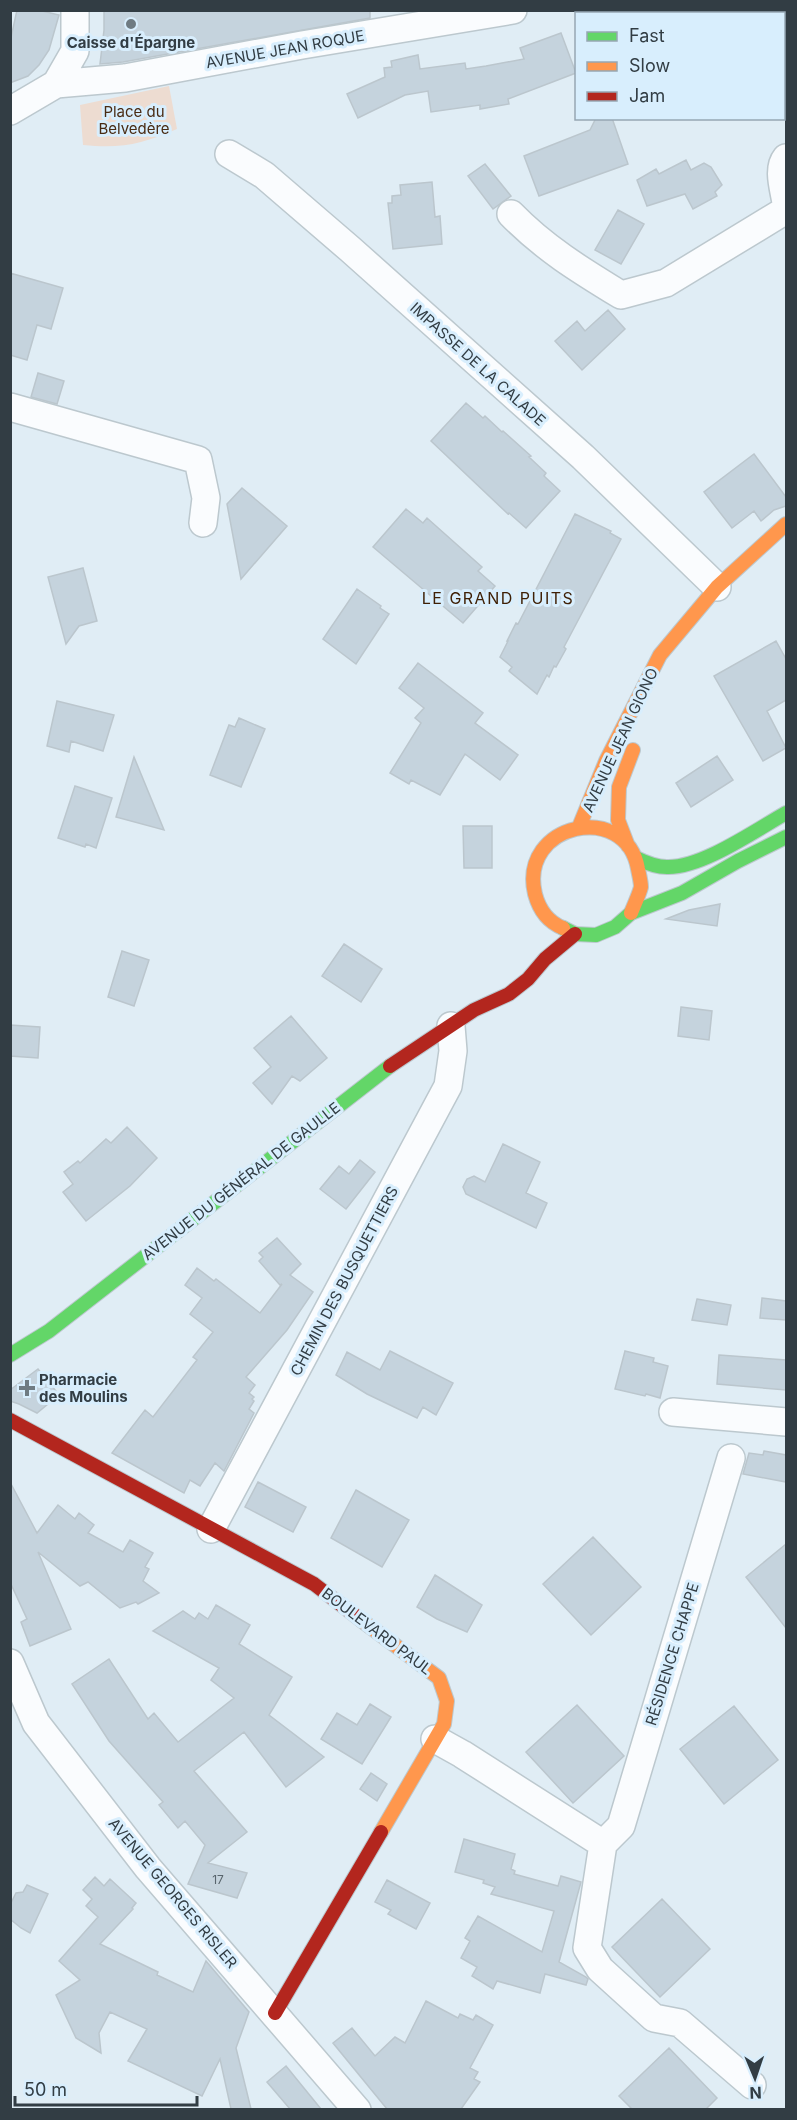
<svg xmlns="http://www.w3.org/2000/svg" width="797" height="2120" font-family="Inter,sans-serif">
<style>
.green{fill:#eddcd1}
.building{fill:#c5d3dd;stroke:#bbc6cd;stroke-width:1.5}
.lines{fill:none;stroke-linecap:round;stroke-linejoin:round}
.street-casing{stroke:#bcc8ce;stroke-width:30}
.fast-casing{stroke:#bcc8ce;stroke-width:16}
.slow-casing{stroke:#bcc8ce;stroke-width:16}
.jam-casing{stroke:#bcc8ce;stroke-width:16}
.street{stroke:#fafcfe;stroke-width:27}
.fast{stroke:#63d668;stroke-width:14}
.slow{stroke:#ff974d;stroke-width:14}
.jam{stroke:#b3261e;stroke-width:14}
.poi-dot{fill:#6f7b82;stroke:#d8eefd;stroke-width:2}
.labels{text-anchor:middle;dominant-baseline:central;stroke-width:6;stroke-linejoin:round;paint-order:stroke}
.number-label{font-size:12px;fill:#59656d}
.poi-label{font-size:15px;font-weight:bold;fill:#323d44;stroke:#d8eefd}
.street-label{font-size:15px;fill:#323d44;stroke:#d8eefd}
.park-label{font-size:15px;fill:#492b13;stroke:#d8eefd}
.neighbourhood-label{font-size:16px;letter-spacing:1.5px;fill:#3f2006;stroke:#d8eefd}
</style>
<rect width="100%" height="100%" fill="#e0edf5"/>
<path class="green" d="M169,86L177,129C142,144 122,149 83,145L80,105Z"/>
<path class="building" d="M17,10H38L59,15L49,50L39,65L28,76L10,83V42Z
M104,10H370V18L123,62L100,64L104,30Z
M561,33L576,73L508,99L509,104L480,109V105L431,112L428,91L405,95L358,118L347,94L385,77L384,68L392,67L391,61L418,55L420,69L465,63L466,69L486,66L524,59L520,48Z
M596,118H612L628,164L539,196L524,156L590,130Z
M686,160L691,170L704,163L711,167L722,185L715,192L717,196L693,209L685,194L647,206L637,180L656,169L659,174Z
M485,164L511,196L493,209L468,176Z
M432,182L435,217L440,216L442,244L393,249L388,203H392V196L401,195L400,185Z
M618,210L644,224L621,264L595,250Z
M10,273L63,288L51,329L37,325L27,360L10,355Z
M608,310L625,329L582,370L555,341L577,321L585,331Z
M38,373L64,381L57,404L31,397Z
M466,403L483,418L485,416L502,432L503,431L531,456L529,457L546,473L544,476L560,491L526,528L509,513L508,514L431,441Z
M754,454L786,497V506L774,510L761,521L754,511L732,528L704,492Z
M242,488L287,526L241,579L227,504Z
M406,509L423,523L427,518L482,567L478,571L495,586L463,623L373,547Z
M575,514L611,531L610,533L621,539L564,647L566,649L556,667L554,666L549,677L547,675L537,694L509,671L512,667L500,657L508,641H507L516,623L518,624Z
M83,568L97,621L79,626L66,644L48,577Z
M357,589L381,606L380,608L389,614L356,664L323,639Z
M776,641L786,659V700L767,711L786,748L763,761L714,676Z
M418,663L483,713L475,723L518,755L500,780L465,754L440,795L411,780L409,784L390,773L421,723L415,718L424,708L399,688Z
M57,701L114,715L103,751L71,741L69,752L47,746Z
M239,718L265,729L241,787L210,775L229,725L235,727Z
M717,756L733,780L691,807L676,783Z
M134,757L164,830L116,817Z
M75,786L112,798L96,848L86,844L85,847L58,838Z
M463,826H492V868H464Z
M720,904L717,926L666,919L689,910Z
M344,944L382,969L361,1002L322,976Z
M122,951L149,960L134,1006L108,997Z
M681,1007L712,1011L709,1040L678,1036Z
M291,1016L327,1058L300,1081L292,1076L272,1104L253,1083L271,1067L254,1048Z
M10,1025L40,1027L38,1058L10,1056Z
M127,1127L157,1158L130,1186L86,1221L63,1192L73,1184L64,1172L78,1161L80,1163L106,1139L111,1143Z
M503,1144L540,1162L526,1193L547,1203L536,1228L466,1194L463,1187L467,1179L474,1176L485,1182Z
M360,1160L375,1172L346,1209L320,1189L339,1166L349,1174Z
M277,1238L301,1264L290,1275L313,1292L287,1330L246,1377L255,1385L249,1393L254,1397L252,1399L254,1401L249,1409L254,1413L224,1471L215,1463L200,1486L190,1480L184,1493L112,1453L145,1410L153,1417L197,1360L193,1357L213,1332L190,1314L202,1298L185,1285L197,1268L214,1281L216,1279L260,1313L282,1284L280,1285L259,1261L263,1257L259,1253Z
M762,1298L786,1301V1320L760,1318Z
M697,1299L731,1305L727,1325L692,1320Z
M390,1351L453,1383L436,1415L423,1407L417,1418L367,1394L336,1375L347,1352L380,1370Z
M625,1351L654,1358L653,1362L668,1366L660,1398L646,1394L645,1396L615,1389Z
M719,1355L786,1360V1390L717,1384Z
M38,1369L59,1395L37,1413L19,1404L10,1401V1390Z
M764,1451L786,1455V1482L743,1474L749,1453L763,1455Z
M10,1482L37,1533L58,1505L75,1519L79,1513L94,1525L88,1533L123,1552L130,1540L153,1553L145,1567L149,1569L143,1581L159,1593L138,1604L136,1602L120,1608L88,1582L80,1586L38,1552L71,1629L30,1646L21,1622L27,1619L10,1582Z
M258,1482L306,1507L293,1532L245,1507Z
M356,1490L409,1520L382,1567L331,1538Z
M593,1537L641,1587L591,1635L543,1584Z
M786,1544V1628L746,1577Z
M435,1575L482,1605L467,1632L437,1619L417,1607Z
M216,1605L250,1625L239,1644L292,1677L269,1715L324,1757L286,1787L244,1732L194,1771L247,1832L208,1863L247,1873L237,1898L188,1884L205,1845L185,1821L178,1828L159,1805L163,1802L109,1741L72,1684L109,1659L148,1719L154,1713L178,1742L234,1698L211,1680L219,1668L153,1631L183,1611L195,1619L199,1613L208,1619Z
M370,1704L391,1717L362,1764L321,1739L337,1713L357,1725Z
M577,1705L624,1756L573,1803L526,1752Z
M734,1706L778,1760L724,1804L680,1749Z
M371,1773L387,1784L377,1801L360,1789Z
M464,1839L515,1854L511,1869L515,1871L514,1874L558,1886L561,1876L581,1882L559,1962L586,1977L588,1979L586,1985L545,1974L540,1993L497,1981L493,1989L472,1976L477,1967L461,1958L470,1941L465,1938L478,1916L542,1952L554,1911L491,1894L495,1887L483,1883L484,1880L455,1872Z
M95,1877L104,1886L110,1879L136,1903L132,1908L133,1909L100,1944L158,1972L157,1975L193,1992L206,1961L249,2012L236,2048L251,2109H231L220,2059L202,2096L128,2061L147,2029L110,2012L99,2033L101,2053L76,2038L56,1995L80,1980L59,1961L98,1917L86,1906L92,1899L83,1890Z
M387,1880L430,1903L416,1929L388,1914L391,1910L375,1902Z
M27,1885L48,1894L30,1933L21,1928L10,1919V1905L16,1893L23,1892Z
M662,1899L710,1949L660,1997L612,1947Z
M426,2001L458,2018L460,2014L473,2020L476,2015L493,2025L470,2068L478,2072L474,2079L480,2082L461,2109H387L333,2043L352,2028L375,2056L395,2037L405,2043Z
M669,2048L717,2098L706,2109H632L619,2096Z
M286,2066L321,2109H290L267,2082Z"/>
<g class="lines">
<g class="street-casing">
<path id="street" d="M56,84L75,51V10
M10,111L56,84L125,78L302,45L513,10
M229,154L264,175L350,249L583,457L717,587
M786,158C777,169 784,189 786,203
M511,214C544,248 580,270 621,295L666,283L786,210
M10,407L198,460L206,498L203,523
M673,1412L786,1422
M211,1529L448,1086L453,1051L451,1026
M10,1663L36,1723L148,1868L357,2110
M435,1739L462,1754L603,1844L587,1948L600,1969L654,2018L680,2023L752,2085
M603,1844L621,1826L731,1458"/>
</g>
<g class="fast-casing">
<path id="fast" d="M636,858C646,863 656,867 667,867C702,868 756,830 786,813
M563,928L575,934L596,935L615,927L631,913L682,893L738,861L786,837
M10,1355L49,1331L390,1066"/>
</g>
<g class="slow-casing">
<path id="slow" d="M579,827L606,761L660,655L717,587L786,524
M628,846L618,820L619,787L633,750
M563,928C548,922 539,909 535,894C518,823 626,800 638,869C639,874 641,882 641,887C639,895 634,905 631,913
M361,1620L439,1678L447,1701L444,1724L381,1832"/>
</g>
<g class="jam-casing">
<path id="jam" d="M390,1066L474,1010L509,994L528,979L545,959L575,934
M10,1420L314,1584L361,1620
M275,2013L381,1832"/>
</g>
<use href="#street" class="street"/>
<use href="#fast" class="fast"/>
<use href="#slow" class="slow"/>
<use href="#jam" class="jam"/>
</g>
<g class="poi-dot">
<circle cx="131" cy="24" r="6"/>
<path d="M24 1379h6v6h6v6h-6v6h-6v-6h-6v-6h6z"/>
</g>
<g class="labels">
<g class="number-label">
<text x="218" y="1879">17</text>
</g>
<g class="poi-label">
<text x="131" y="42">Caisse d'Épargne</text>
<text x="39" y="1379" text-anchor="start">Pharmacie<tspan x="39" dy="17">des Moulins</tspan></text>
</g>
<g class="street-label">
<text transform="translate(285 49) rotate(-10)">AVENUE JEAN ROQUE</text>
<text transform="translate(478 364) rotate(42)">IMPASSE DE LA CALADE</text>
<text transform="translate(620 740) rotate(-65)">AVENUE JEAN GIONO</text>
<text transform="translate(241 1181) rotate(-38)">AVENUE DU GÉNÉRAL DE GAULLE</text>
<text transform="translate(344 1281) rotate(-62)">CHEMIN DES BUSQUETTIERS</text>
<text transform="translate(377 1631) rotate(37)">BOULEVARD PAUL</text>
<text transform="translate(672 1654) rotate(-73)">RÉSIDENCE CHAPPE</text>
<text transform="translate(173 1893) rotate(50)">AVENUE GEORGES RISLER</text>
</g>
<g class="park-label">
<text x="134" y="111">Place du<tspan x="134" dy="17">Belvedère</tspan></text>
</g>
<g class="neighbourhood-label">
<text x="498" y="598">LE GRAND PUITS</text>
</g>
</g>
<rect width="797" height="2120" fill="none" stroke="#323d44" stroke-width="24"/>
<rect x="575" y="12" width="210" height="108" fill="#d8eefd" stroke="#96a7b3" stroke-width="1.5"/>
<rect x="587" y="32" width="30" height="9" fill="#63d668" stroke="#96a7b3" stroke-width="1.5"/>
<text x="629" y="42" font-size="18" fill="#323d44">Fast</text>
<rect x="587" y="62" width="30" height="9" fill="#ff974d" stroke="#96a7b3" stroke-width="1.5"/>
<text x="629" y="72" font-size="18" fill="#323d44">Slow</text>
<rect x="587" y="92" width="30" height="9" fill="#b3261e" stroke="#96a7b3" stroke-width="1.5"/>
<text x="629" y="102" font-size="18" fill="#323d44">Jam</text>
<g transform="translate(755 2078) rotate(178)" stroke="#d8eefd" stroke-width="4.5" paint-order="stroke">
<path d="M0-4.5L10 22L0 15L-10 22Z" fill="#323d44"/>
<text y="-9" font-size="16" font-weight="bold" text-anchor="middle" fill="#323d44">N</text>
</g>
<path d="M15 2096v9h182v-9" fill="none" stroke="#323d44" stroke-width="3"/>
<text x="24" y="2096" font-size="18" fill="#323d44" stroke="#d8eefd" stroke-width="4.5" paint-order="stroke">50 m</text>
</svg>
